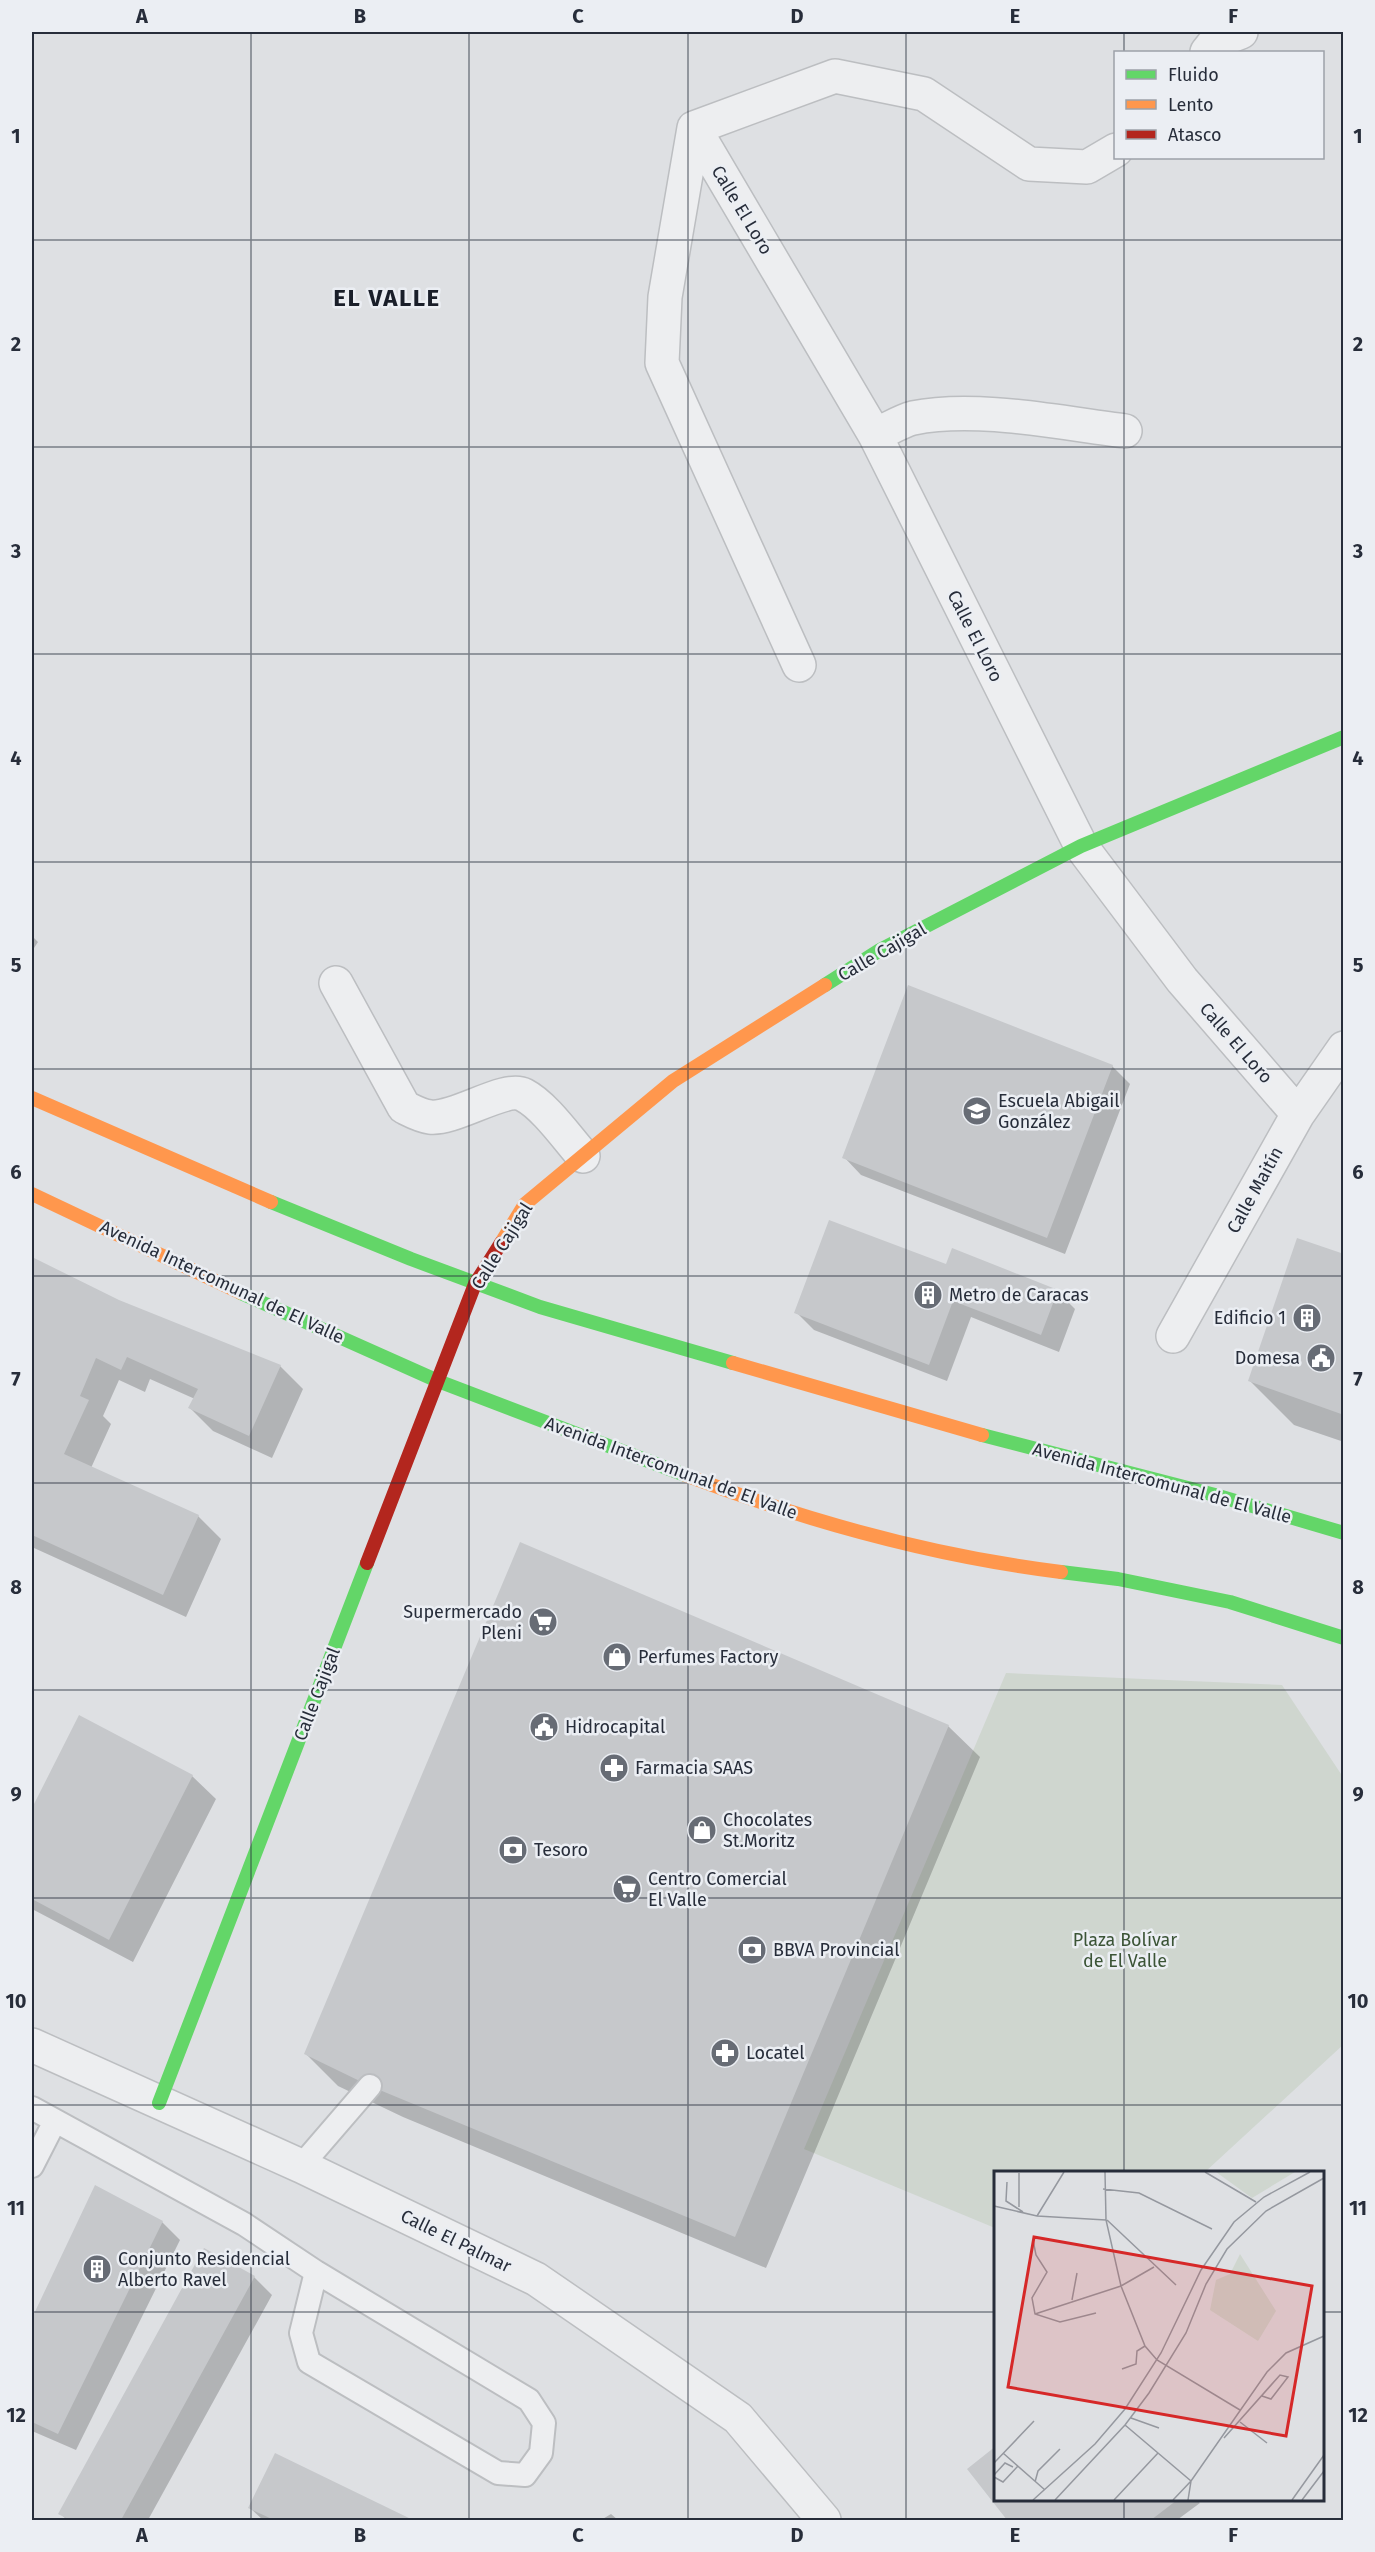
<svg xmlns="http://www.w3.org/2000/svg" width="1375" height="2552" font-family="'Fira Sans',sans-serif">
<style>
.green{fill:#cfd6cf}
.shadow{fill:#0003}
.building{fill:#c6c8cb}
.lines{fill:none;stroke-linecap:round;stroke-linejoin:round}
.lane-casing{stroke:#bcbec1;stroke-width:26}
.street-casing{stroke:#bcbec1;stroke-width:36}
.lane{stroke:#edeef0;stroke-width:22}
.street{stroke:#edeef0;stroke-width:33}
.fast{stroke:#63d668;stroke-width:14}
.slow{stroke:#ff974d;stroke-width:14}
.jam{stroke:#b3261e;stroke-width:14}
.grid{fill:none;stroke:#272d3a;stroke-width:1.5;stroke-opacity:0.55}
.labels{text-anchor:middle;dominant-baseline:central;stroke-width:5;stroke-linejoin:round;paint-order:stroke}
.street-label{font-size:18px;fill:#272d3a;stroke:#ebeef3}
.poi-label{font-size:18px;fill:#272d3a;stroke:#ebeef3;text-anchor:start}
.park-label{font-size:18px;fill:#3b5436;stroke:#ebeef3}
.district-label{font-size:24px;font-weight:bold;letter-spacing:1.5px;fill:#1a1f2a;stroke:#ebeef3}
.inset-road{fill:none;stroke:#95989f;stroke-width:1.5}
.view{fill:#d62828;fill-opacity:0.15;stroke:#d62828;stroke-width:3}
.inset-edge{fill:none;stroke:#272d3a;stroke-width:3}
.neatline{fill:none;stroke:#272d3a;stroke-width:2}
.grid-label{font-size:20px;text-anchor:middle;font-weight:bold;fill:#272d3a}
</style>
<rect width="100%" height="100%" fill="#dee0e3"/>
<path class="green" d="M1006,1673L1282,1685L1343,1777L1344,2044L1205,2172H996L995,2228L804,2149Z"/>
<path class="shadow" d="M32,936L38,942L32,951Z
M1112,1066L1130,1084L1065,1254L861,1175L844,1157Z
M1344,1256V1442L1294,1425L1250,1381Z
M32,1259L118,1302L280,1366L303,1389L272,1458L213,1431L190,1408L195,1399L150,1379L145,1392L119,1380L103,1416L111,1424L91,1468L198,1516L221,1539L186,1617L34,1548L32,1553Z
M947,1266L1057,1291L1075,1309L1059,1352L971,1317L947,1381L814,1330L796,1312Z
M80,1717L192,1776L216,1799L133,1962L32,1909V1812Z
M948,1726L980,1757L766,2268L403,2117L338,2086L306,2054Z
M95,2187L162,2222L180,2240L76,2450L32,2431V2321Z
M254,2277L272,2295L148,2520H67L60,2513Z
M275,2455L409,2520H263L250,2508Z
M969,2469L996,2500H1197L1200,2503L1177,2520H1009Z
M611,2514L618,2520H601Z"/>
<path class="building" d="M908,985L1113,1065L1047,1238L842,1158Z
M829,1220L946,1264L952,1248L1058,1290L1041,1335L953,1301L929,1365L794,1313Z
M1297,1238L1344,1254V1415L1248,1381Z
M32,1257L119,1300L281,1365L249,1436L188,1408L198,1389L127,1357L121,1370L96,1358L80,1396L89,1400L64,1454L199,1515L163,1595L32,1535Z
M520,1542L949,1725L735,2237L370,2086L304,2054Z
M79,1715L193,1775L109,1940L32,1899V1808Z
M95,2185L163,2221L58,2434L32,2422V2318Z
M204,2248L255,2276L121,2520H70L58,2514Z
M996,2446V2500H1177L1151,2520H1007L967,2469Z
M275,2453L413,2520H274L248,2508Z"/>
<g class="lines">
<g class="lane-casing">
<path id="lane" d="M32,2108L244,2224L316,2272L529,2400L544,2423L541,2453L525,2475L498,2473L309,2362L301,2333L316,2272
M32,2166L55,2121
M301,2166L370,2086"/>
</g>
<g class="street-casing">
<path id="street" d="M1207,52L1215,42L1241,32
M694,128L875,435L1081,846L1182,980L1298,1114
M875,435C887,430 901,421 913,418C976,405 1060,423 1125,431
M799,665L662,363L665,297L694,128L835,76L924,94L1029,164L1087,167L1116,150
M336,983L404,1107C412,1111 421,1116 430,1117C455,1120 505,1085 524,1095C545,1106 567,1138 583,1156
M1173,1336L1298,1114L1344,1048
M32,2045L301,2166L536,2279L738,2418L824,2520"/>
</g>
<use href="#lane" class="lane"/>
<use href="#street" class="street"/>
<path class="fast" d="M825,985L880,950L1081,846L1344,737
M271,1202L411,1259L540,1307L733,1363
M241,1293L438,1381L685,1475
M982,1435L1215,1495L1344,1533
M1061,1572L1118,1579L1230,1602L1344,1638
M159,2103L367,1563"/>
<path class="slow" d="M32,1098L271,1202
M32,1194L241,1293
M501,1243L525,1204L673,1081L825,985
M733,1363L982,1435
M685,1475C806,1521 932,1556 1061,1572"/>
<path class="jam" d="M367,1563L475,1284L501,1243"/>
</g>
<path class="grid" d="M251,32V2520M469,32V2520M688,32V2520M906,32V2520M1124,32V52M1124,158V2172M32,240H1344M32,447H1344M32,654H1344M32,862H1344M32,1069H1344M32,1276H1344M32,1483H1344M32,1690H1344M32,1898H1344M32,2105H1344M32,2312H996M1322,2312H1344M1124,2500V2520"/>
<defs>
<g id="school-disc" transform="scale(1.5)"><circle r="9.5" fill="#676c75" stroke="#ebeef3"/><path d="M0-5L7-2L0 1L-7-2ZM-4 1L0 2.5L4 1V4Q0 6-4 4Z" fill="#fff"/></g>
<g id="building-disc" transform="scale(1.5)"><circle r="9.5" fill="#676c75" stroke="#ebeef3"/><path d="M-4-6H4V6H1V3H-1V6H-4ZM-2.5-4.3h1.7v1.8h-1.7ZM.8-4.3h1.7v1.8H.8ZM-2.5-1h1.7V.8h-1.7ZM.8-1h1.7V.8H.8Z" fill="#fff"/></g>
<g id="civic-disc" transform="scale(1.5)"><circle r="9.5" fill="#676c75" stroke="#ebeef3"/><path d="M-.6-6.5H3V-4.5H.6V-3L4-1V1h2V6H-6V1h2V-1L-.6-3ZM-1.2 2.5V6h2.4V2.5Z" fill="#fff"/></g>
<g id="supermarket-disc" transform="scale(1.5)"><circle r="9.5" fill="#676c75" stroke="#ebeef3"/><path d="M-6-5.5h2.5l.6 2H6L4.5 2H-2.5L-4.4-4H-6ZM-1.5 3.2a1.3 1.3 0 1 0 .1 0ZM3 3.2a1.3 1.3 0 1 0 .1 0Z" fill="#fff"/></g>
<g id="shop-disc" transform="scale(1.5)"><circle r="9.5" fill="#676c75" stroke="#ebeef3"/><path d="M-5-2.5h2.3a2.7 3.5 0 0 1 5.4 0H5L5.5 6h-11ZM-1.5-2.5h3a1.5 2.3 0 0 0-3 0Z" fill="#fff"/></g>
<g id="pharmacy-disc" transform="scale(1.5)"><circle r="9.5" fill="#676c75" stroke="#ebeef3"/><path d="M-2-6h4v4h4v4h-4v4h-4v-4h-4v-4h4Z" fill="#fff"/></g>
<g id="bank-disc" transform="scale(1.5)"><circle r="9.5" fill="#676c75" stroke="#ebeef3"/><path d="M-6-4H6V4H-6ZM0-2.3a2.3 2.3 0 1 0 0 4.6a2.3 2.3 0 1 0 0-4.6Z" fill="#fff"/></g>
</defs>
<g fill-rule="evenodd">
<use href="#school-disc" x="977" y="1111"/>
<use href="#building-disc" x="928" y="1295"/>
<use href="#building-disc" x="1307" y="1318"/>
<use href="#civic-disc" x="1321" y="1358"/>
<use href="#supermarket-disc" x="543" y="1622"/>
<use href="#shop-disc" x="617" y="1657"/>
<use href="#civic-disc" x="544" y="1727"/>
<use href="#pharmacy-disc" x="614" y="1768"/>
<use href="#shop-disc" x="702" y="1830"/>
<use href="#bank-disc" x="513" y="1850"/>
<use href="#supermarket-disc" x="627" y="1889"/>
<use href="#bank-disc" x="752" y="1950"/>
<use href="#pharmacy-disc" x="725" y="2053"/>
<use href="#building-disc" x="97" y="2269"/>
</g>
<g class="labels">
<g class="street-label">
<text transform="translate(742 210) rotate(59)">Calle El Loro</text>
<text transform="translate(975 636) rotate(63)">Calle El Loro</text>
<text transform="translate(882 952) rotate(-30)">Calle Cajigal</text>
<text transform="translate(1236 1043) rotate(49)">Calle El Loro</text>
<text transform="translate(1255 1190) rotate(-61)">Calle Maitín</text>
<text transform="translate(502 1246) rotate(-58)">Calle Cajigal</text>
<text transform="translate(222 1282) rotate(25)">Avenida Intercomunal de El Valle</text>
<text transform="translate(671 1468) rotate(20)">Avenida Intercomunal de El Valle</text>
<text transform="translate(1162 1483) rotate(15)">Avenida Intercomunal de El Valle</text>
<text transform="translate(317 1694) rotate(-69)">Calle Cajigal</text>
<text transform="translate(456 2241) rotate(26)">Calle El Palmar</text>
</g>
<g class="poi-label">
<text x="998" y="1101">Escuela Abigail<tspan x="998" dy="21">González</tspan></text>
<text x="949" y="1295">Metro de Caracas</text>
<text x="1286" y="1318" text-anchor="end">Edificio 1</text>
<text x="1300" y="1358" text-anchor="end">Domesa</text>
<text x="522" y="1612" text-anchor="end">Supermercado<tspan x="522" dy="21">Pleni</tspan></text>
<text x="638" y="1657">Perfumes Factory</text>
<text x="565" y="1727">Hidrocapital</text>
<text x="635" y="1768">Farmacia SAAS</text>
<text x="723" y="1820">Chocolates<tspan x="723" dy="21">St.Moritz</tspan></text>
<text x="534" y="1850">Tesoro</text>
<text x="648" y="1879">Centro Comercial<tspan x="648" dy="21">El Valle</tspan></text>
<text x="773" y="1950">BBVA Provincial</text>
<text x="746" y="2053">Locatel</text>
<text x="118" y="2259">Conjunto Residencial<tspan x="118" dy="21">Alberto Ravel</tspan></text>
</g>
<g class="park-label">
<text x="1125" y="1940">Plaza Bolívar<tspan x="1125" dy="21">de El Valle</tspan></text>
</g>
<g class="district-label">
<text x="387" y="298">EL VALLE</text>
</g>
</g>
<g transform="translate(994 2171)">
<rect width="330" height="330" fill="#dee0e3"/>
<path d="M222,1H301L258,27ZM246,83L282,140L264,170L216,139L222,109L236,103Z" fill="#cfd6cf"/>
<path class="inset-road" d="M111,1L112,49L127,115L151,175L163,189L246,239M211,1L262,31M25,2V36M13,11L12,30L29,41M109,18L145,22L218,58M0,35L43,45L112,49M43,45L70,1M113,49L182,114M39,69L42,84L53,101L38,127L41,143L66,151L102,142M78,129L83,102M41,143L127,115L160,96M128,198L142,193L143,180L151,175M137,247L165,257M246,251L273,272M131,254L197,310L194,329M230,267L286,204L294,206L277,228L268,225M9,282L51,319M0,292L40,250M0,304L11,292L19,296M0,306L9,311L24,295M41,311L44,300L66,278M39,329L101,273L131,238L167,182L207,99L240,51L270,26L316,1M61,329L131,254L155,222L192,162L212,113L233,78L272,40L330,7M120,329L164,282M179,329L197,310L273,201L292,182L330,165M298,329L330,284M308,329L330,300"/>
<path class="view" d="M40,66L318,115L292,265L14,216Z"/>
<rect width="330" height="330" class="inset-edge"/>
</g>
<rect width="1375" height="2552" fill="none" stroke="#ebeef3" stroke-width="66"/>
<rect x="1114" y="51" width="210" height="108" fill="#ebeef3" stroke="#9da1a9" stroke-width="1.5"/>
<rect x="1126" y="70" width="30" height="9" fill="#63d668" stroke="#9da1a9" stroke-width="1.5"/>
<text x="1168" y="81" font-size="18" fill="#272d3a">Fluido</text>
<rect x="1126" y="100" width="30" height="9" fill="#ff974d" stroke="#9da1a9" stroke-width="1.5"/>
<text x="1168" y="111" font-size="18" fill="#272d3a">Lento</text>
<rect x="1126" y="130" width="30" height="9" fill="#b3261e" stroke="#9da1a9" stroke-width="1.5"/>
<text x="1168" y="141" font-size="18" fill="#272d3a">Atasco</text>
<rect x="33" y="33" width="1309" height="2486" class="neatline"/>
<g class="grid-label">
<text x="142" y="23">A</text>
<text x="360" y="23">B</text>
<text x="578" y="23">C</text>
<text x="797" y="23">D</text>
<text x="1015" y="23">E</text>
<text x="1233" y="23">F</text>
<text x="16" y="143">1</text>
<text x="1358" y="143">1</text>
<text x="16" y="351">2</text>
<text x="1358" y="351">2</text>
<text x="16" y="558">3</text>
<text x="1358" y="558">3</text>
<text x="16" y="765">4</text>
<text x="1358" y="765">4</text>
<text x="16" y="972">5</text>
<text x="1358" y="972">5</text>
<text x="16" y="1179">6</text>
<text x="1358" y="1179">6</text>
<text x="16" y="1386">7</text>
<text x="1358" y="1386">7</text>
<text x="16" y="1594">8</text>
<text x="1358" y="1594">8</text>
<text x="16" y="1801">9</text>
<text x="1358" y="1801">9</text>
<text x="16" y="2008">10</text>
<text x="1358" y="2008">10</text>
<text x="16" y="2215">11</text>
<text x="1358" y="2215">11</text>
<text x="16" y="2422">12</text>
<text x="1358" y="2422">12</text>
<text x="142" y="2542">A</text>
<text x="360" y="2542">B</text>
<text x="578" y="2542">C</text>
<text x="797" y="2542">D</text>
<text x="1015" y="2542">E</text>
<text x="1233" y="2542">F</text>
</g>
</svg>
